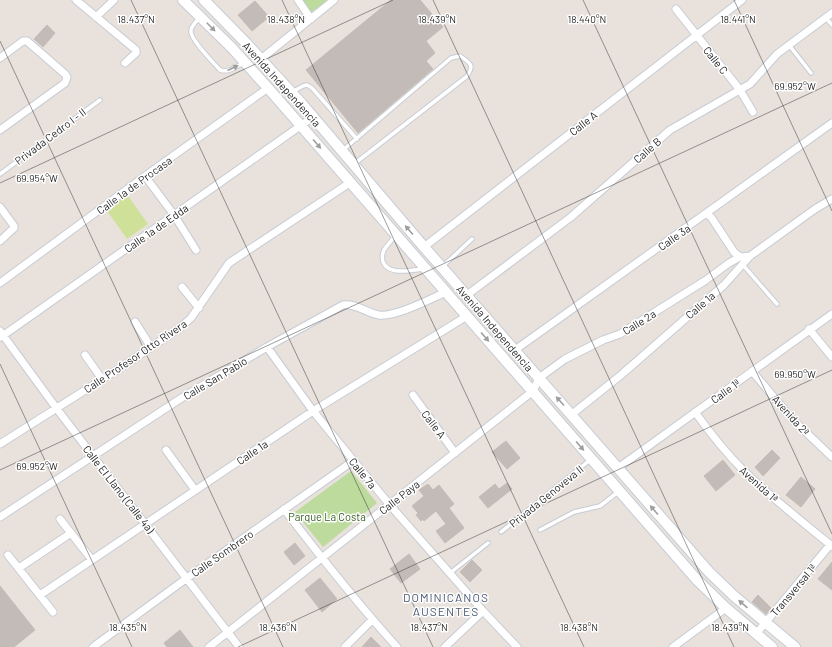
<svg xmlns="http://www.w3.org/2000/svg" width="832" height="647" font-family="Barlow,sans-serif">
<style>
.green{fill:#bcdb9c}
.pitch{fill:#cfe199}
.building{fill:#c2bbb8;stroke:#c4bcb5}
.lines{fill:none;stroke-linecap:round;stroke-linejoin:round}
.lane-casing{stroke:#c7ccd5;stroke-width:5.5}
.street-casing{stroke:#c7ccd5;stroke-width:9}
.secondary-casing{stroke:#c7ccd5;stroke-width:12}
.lane{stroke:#fff;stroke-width:3.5}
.street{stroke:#fff;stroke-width:7}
.secondary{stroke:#fff;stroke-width:10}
.oneway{fill:#9e9e9e}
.ticks{fill:none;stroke:#282828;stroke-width:1;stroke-opacity:0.45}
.labels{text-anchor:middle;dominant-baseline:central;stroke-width:3;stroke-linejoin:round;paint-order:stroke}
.street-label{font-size:11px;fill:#282828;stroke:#fff}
.park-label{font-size:11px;fill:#375d20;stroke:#fff}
.neighbourhood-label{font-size:12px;letter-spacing:1px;fill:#4d5b74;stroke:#fff}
.ticks-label{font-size:10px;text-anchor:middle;fill:#282828;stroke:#fff;stroke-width:3;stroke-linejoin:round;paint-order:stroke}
</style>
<rect width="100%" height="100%" fill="#e9e1db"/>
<path class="green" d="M301,0H328L310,13Z
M351,471L377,503L323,547L295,512Z"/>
<path class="pitch" d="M126,193L148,224L127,239L105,208Z"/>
<path class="building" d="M391,0H420L443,27L426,41L435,53L426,61L433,69L358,133L306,70Z
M255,1L269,17L252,31L238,15Z
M47,25L55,33L43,47L34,39Z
M506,441L520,458L507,469L492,452Z
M772,450L780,458L763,476L755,467Z
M723,460L735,475L716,491L704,476Z
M801,477L815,489L801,507L786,495Z
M507,483L512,489L488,508L479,497L495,484L499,489Z
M428,484L433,490L439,485L454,504L449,508L464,528L445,543L436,531L446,524L436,511L424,521L423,519L421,521L416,515L418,513L412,506L424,496L419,490Z
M295,543L305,556L294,565L284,552Z
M409,554L420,569L401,583L390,569Z
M472,560L482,570L470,582L460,572Z
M832,562V590L818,579Z
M320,578L337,599L322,612L305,590Z
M0,586L35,630L14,647H0Z
M758,595L771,608L766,614L752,602Z
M180,630L193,647H167L164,643Z
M371,637L381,647H362Z"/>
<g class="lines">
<g class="lane-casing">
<path id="lane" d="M200,17C197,21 192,25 191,30C189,39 214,63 220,70C228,73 236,67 243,63
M826,18L832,25
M789,45L811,73
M292,92L303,86L307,85L312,88L357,139
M343,150L451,58L460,56C471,63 475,66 466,77L354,164
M0,174L100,100
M396,235C392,240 387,245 384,250C382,254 382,258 383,262C389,276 412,270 424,269
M743,265L777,304
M443,266L472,239
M540,530L574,512L600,506L618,492
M501,532L590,460
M450,573L488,543"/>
</g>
<g class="street-casing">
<path id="street" d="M76,0L136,50V53L125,63
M298,0L311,19
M676,9L740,90L753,112
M96,17L114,0
M0,58L23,41H27L65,74L67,77L65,83L0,130
M261,59L334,0
M145,176L174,215L196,250
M0,207L14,226V228L0,241
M707,214L711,217L734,252L740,257
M424,247L742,0
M0,283L145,176L268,88
M182,287L199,308
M467,295L571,217L670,130L750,84L777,54L832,13
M135,322L151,347
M809,329L832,357
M0,331L57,409L239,647
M1,337L313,117
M267,347L313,411L389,504L483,611L517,647
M515,350L832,123
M85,355L102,379
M752,371L792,419L832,457
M413,395L455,453
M695,412C710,433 726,453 744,471C772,498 802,522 832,546
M571,415L621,375L724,285L750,256L815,209L832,199
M0,444L117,370L181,327L191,318L229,263L351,182
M166,450L195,490
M618,468L832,314
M284,509C320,556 357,603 397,647
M0,517L183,397L267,347L343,305C355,303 367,313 379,315C396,317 430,299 446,292
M60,519L92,560
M8,555L53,612
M19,568L71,533
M40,595L313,411L467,316
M756,634L830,545
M93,647L187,578L353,461
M209,647L533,391L539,378L565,359L603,340L620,334L706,280L729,263L740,257L750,256
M345,647L372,620
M445,647L483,611
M673,647L726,608"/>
</g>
<g class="secondary-casing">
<path id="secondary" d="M183,0L232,48L268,88L697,580L726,608L772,647
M204,0L247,44L302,104L424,247L709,572L734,596L795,647"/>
</g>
<use href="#lane" class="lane"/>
<use href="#street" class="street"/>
<use href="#secondary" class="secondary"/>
</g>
<defs><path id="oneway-solid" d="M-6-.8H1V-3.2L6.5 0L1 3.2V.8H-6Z"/></defs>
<g class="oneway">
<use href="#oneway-solid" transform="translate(211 27) rotate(45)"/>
<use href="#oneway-solid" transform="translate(233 68) rotate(-24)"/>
<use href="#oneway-solid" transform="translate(317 144) rotate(49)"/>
<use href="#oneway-solid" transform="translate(409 230) rotate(-131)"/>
<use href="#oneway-solid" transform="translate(485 337) rotate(49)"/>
<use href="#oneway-solid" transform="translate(560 401) rotate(-132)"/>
<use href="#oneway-solid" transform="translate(580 446) rotate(49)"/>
<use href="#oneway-solid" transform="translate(654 510) rotate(-131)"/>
<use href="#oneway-solid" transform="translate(743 604) rotate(-139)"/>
</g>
<path class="ticks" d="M131,0L433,647M282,0L584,647M433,0L734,647M583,0L832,534M734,0L832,211M0,41L283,647M0,183L393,0M0,364L132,647M0,470L832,83M238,647L832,370"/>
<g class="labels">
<g class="street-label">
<text transform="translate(716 60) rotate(51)">Calle C</text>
<text transform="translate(282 84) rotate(48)">Avenida Independencia</text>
<text transform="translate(583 123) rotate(-38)">Calle A</text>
<text transform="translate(50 136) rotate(-37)">Privada Cedro I - II</text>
<text transform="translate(647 150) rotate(-41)">Calle B</text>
<text transform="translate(134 185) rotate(-36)">Calle 1a de Procasa</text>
<text transform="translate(156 228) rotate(-35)">Calle 1a de Edda</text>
<text transform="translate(674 237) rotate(-35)">Calle 3a</text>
<text transform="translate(700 305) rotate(-41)">Calle 1a</text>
<text transform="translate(639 322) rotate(-32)">Calle 2a</text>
<text transform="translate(495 328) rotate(49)">Avenida Independencia</text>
<text transform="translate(135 356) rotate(-34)">Calle Profesor Otto Rivera</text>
<text transform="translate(215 378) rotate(-31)">Calle San Pablo</text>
<text transform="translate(725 391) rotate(-36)">Calle 1ª</text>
<text transform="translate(791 415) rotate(48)">Avenida 2ª</text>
<text transform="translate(434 424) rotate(53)">Calle A</text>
<text transform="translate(252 452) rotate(-34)">Calle 1a</text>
<text transform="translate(363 473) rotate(51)">Calle 7a</text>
<text transform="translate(759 484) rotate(42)">Avenida 1ª</text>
<text transform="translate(119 489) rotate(52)">Calle El Llano (Calle 4a)</text>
<text transform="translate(546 496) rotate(-39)">Privada Genoveva II</text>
<text transform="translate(399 497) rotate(-38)">Calle Paya</text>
<text transform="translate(222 553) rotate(-35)">Calle Sombrero</text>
<text transform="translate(793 590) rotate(-50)">Transversal 1ª</text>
</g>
<g class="park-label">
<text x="327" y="516">Parque La Costa</text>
</g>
<g class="neighbourhood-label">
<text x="446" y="597">DOMINICANOS<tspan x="446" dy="14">AUSENTES</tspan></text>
</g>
</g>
<g class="ticks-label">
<text x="136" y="23">18.437°N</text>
<text x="286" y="23">18.438°N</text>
<text x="437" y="23">18.439°N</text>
<text x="587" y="23">18.440°N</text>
<text x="738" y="23">18.441°N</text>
<text x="795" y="90">69.952°W</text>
<text x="37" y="182">69.954°W</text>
<text x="795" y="378">69.950°W</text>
<text x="37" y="470">69.952°W</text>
<text x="429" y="631">18.437°N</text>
<text x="579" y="631">18.438°N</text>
<text x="128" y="631">18.435°N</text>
<text x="278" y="631">18.436°N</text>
<text x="730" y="631">18.439°N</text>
</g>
</svg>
